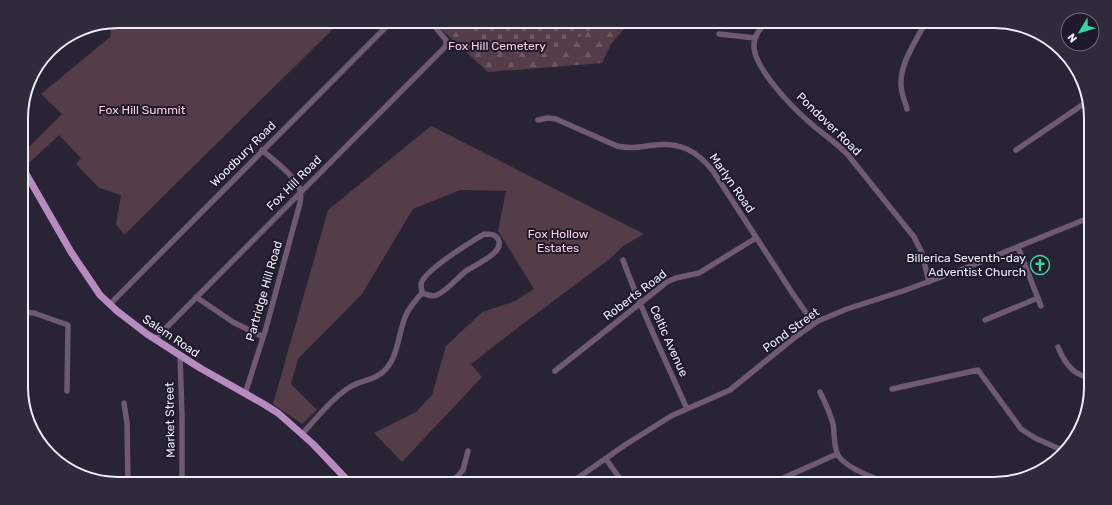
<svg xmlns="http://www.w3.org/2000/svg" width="1112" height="505" font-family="Rubik,sans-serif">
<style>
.green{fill:#543c48}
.forest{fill:url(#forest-firs)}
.cemetery{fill:url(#cemetery-stones)}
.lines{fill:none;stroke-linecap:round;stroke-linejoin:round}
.minor{stroke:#6f5973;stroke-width:5.5}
.major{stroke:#b88bc0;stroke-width:7}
.labels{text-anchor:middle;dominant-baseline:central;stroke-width:4;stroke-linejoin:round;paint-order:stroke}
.park-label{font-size:12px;fill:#fdcde4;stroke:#1e1a2a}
.street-label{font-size:12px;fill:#efedf9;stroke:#1e1a2a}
.poi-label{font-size:12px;fill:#efedf9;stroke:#1e1a2a;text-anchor:end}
.rim{fill:none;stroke:#efedf9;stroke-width:2}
</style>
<defs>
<pattern id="forest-firs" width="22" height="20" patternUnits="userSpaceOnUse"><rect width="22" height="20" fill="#543c48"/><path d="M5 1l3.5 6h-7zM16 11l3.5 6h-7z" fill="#6d5863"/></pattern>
<pattern id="cemetery-stones" width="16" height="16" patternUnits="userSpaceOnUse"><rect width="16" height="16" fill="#543c48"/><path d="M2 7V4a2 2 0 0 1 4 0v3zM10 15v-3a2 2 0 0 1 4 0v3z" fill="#6d5863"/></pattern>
</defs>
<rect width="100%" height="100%" fill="#282335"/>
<path class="green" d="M118,21H341L124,235L116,224L121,195L99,188L76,164L81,158L59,135L27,165L21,155L62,114L41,94L110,37L111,32L107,23Z
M431,126L644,234L623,246L611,258L520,326L471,364L482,377L402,462L374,433L416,412L432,395L446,346L482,312L515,301L534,289L498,231L506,191L460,190L413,209L362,294L298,359L291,384L317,410L302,424L273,404L328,210Z"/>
<path class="forest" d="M432,21H631L611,44L602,63L488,72Z"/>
<path class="cemetery" d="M468,21H603L586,34L547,51L500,54L484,45L474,36Z"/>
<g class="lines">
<path class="minor" d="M767,21C761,28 754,35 754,45C753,67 791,106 808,121C821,133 836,142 848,155L914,237L922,253L929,282
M719,34L755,38
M907,109C905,101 901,93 901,85C900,62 917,40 926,21
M538,120L548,118L556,119L617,146C630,149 641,147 654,145C681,142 697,151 713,171L793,294L814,324
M1016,150L1088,101
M484,234C490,234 495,234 498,239C506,252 475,265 466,271C457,278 448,290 437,295C432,297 428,295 422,293C422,291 421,287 421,284C424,270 471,242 484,234Z
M1018,247L1041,306
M623,260C641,310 665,359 687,409
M196,297L233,322L263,337
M110,304L392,21
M22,312L34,313L68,325L67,391
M985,320L1038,298
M155,339L446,46V40L430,21
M1058,347C1064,362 1074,377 1091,377
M180,355L182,416V484
M555,371L667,282L676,278L699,273L756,238
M892,389L978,370L1021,429L1035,438L1062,450
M820,392C825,402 830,413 833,424C835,433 833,446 838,455C845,468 875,478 889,484
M245,394L266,328L300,203C301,198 301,192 299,187C294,175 272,159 262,150
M124,403L127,423L128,484
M302,434C317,418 332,398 350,387C361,380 377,380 386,369C399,354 398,333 406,315C410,306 416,300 422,293
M606,459L618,476L627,484
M422,484L437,480H453L457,477L463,470L468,451
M569,484L625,445L671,416L730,390L794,338L818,321L847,309L903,291L963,269L1091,217
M770,484L837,454"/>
<path class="major" d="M1031,28L1033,30
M21,165L71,252L100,295L117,311L147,334L200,368L262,403L278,413L313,444L351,484"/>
</g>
<defs>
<g id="church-ring" transform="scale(1)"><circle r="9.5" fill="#1e1a2a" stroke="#38d4a6" stroke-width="1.5"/><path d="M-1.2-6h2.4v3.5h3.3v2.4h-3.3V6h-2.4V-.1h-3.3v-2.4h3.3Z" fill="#38d4a6"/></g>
</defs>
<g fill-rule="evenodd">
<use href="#church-ring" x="1040" y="265"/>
</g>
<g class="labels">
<g class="park-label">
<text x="497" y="46">Fox Hill Cemetery</text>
<text x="142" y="110">Fox Hill Summit</text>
<text x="558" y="234">Fox Hollow<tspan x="558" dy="14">Estates</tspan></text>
</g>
<g class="street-label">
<text transform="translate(829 124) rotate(44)">Pondover Road</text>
<text transform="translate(243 154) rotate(-45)">Woodbury Road</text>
<text transform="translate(294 183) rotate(-45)">Fox Hill Road</text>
<text transform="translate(732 183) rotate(55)">Marlyn Road</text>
<text transform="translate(264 291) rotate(-74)">Partridge Hill Road</text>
<text transform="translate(635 295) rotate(-37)">Roberts Road</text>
<text transform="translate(791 330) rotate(-36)">Pond Street</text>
<text transform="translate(171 336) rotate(34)">Salem Road</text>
<text transform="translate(669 341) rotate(66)">Celtic Avenue</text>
<text transform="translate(170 420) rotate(-91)">Market Street</text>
</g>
<g class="poi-label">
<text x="1026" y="258">Billerica Seventh-day<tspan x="1026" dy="14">Adventist Church</tspan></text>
</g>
</g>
<path d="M0 0H1112V505H0ZM118 28H994A90 90 0 0 1 1084 118V387A90 90 0 0 1 994 477H118A90 90 0 0 1 28 387V118A90 90 0 0 1 118 28Z" fill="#2f2b3b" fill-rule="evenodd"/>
<path class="rim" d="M118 28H994A90 90 0 0 1 1084 118V387A90 90 0 0 1 994 477H118A90 90 0 0 1 28 387V118A90 90 0 0 1 118 28Z"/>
<g transform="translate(1080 32) rotate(232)"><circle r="19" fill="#1e1a2a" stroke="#726e7d"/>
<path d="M0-3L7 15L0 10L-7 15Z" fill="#38d4a6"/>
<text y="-6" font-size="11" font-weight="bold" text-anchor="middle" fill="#efedf9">N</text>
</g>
</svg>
